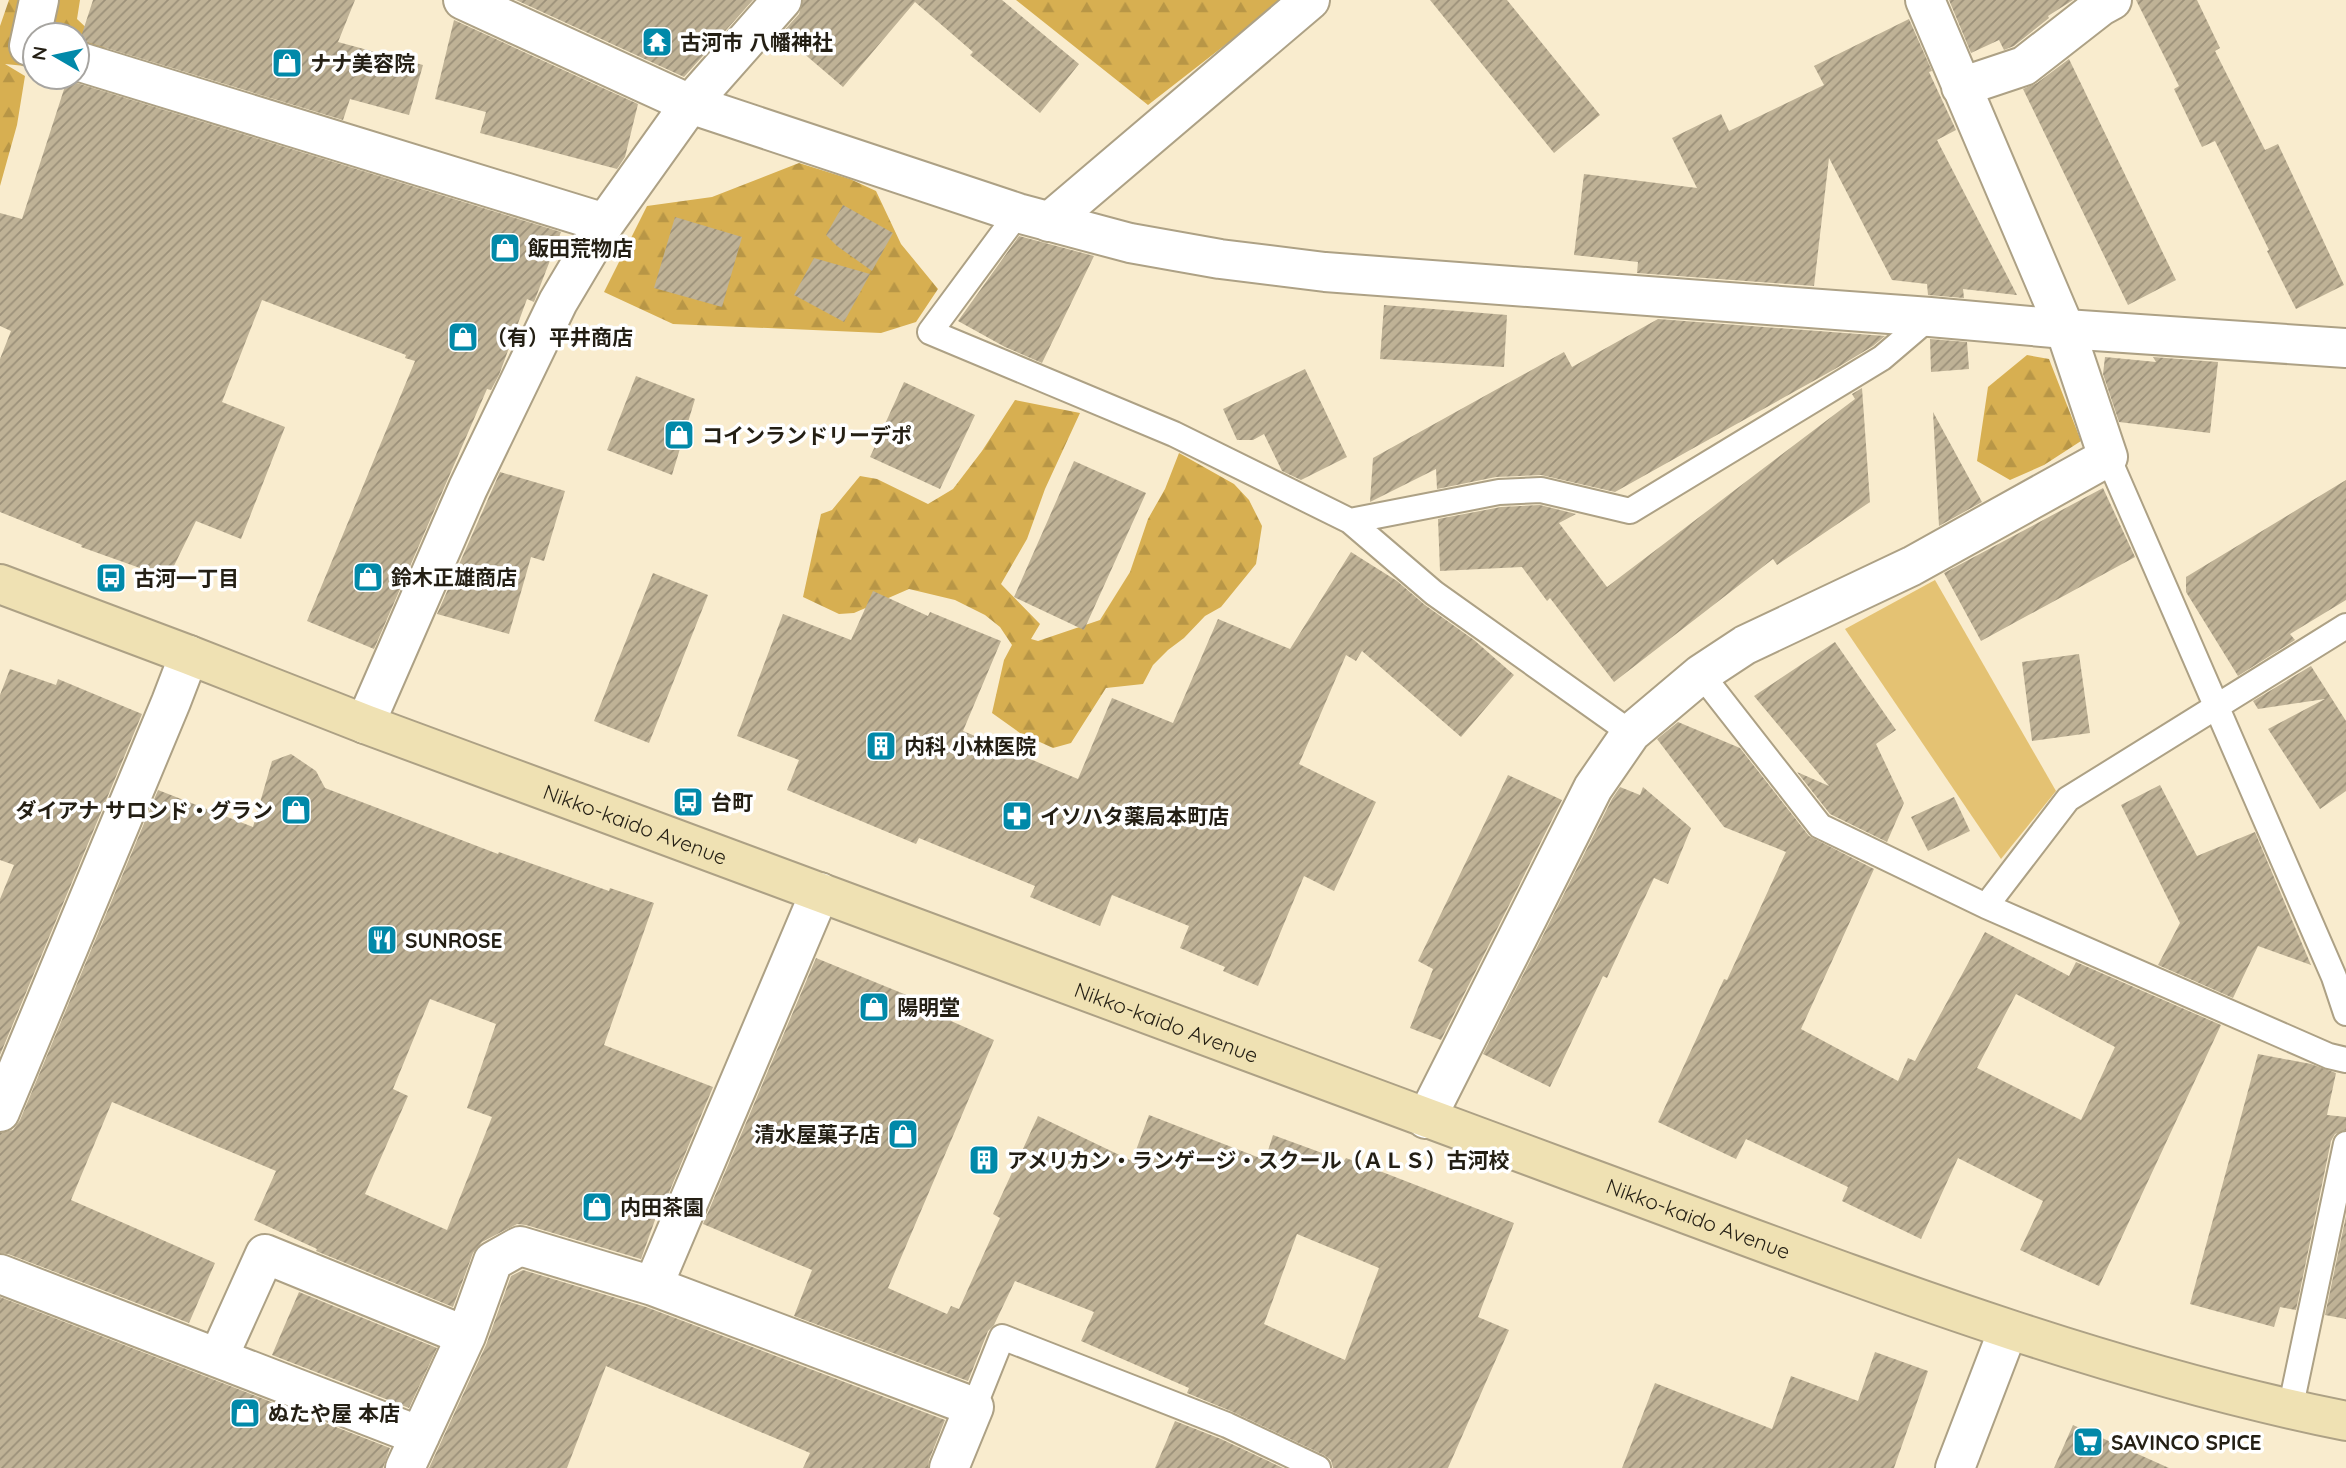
<svg xmlns="http://www.w3.org/2000/svg" width="2346" height="1468" font-family="Quicksand,'Noto Sans JP',sans-serif">
<style>
.grass{fill:#e4c273}
.forest{fill:url(#forest-firs)}
.building{fill:url(#building-hatch);fill-rule:evenodd}
.lines{fill:none;stroke-linecap:round;stroke-linejoin:round}
.service-casing{stroke:#ada185;stroke-width:28}
.minor-casing{stroke:#ada185;stroke-width:42}
.tertiary-casing{stroke:#ada185;stroke-width:42}
.secondary-casing{stroke:#ada185;stroke-width:42}
.service{stroke:#fff;stroke-width:24}
.minor{stroke:#fff;stroke-width:38}
.tertiary{stroke:#fff;stroke-width:38}
.secondary{stroke:#efe1b3;stroke-width:38}
.labels{text-anchor:middle;dominant-baseline:central;stroke-width:7;stroke-linejoin:round;paint-order:stroke}
.poi-label{font-size:21px;font-weight:bold;fill:#241f14;stroke:#fff;text-anchor:start}
.street-label{font-size:21px;fill:#241f14;stroke:#fff}
</style>
<defs>
<pattern id="forest-firs" width="22" height="20" patternUnits="userSpaceOnUse" patternTransform="scale(1.75)"><rect width="22" height="20" fill="#d7af51"/><path d="M5 1l3.5 6h-7zM16 11l3.5 6h-7z" fill="#b89646"/></pattern>
<pattern id="building-hatch" width="6" height="6" patternUnits="userSpaceOnUse" patternTransform="scale(1.75)"><rect width="6" height="6" fill="#bfb296"/><path d="M-1 1l2-2M0 6l6-6M5 7l2-2" fill="none" stroke="#9b9079"/></pattern>
</defs>
<rect width="100%" height="100%" fill="#f9ecce"/>
<path class="grass" d="M1935,580L2056,791L2001,859L1845,629Z"/>
<path class="forest" d="M9,0H80L77,19L95,36L111,46L77,55V35H35V67L5,64L25,76L17,125L0,186V26Z
M1016,0H1283L1148,105Z
M799,163L850,179L876,191L901,244L938,289L916,322L881,333L673,324L604,292L647,206L712,197Z
M2027,355L2049,359L2081,441L2044,465L2010,480L1977,461L1988,387Z
M1015,400L1080,413L1045,489L1027,539L1001,584L1040,624L1031,639L1038,641L1100,620L1130,572L1148,519L1165,489L1179,453L1234,484L1249,500L1262,526L1256,564L1221,607L1205,616L1184,638L1168,650L1153,665L1143,684L1106,688L1071,743L1053,748L1020,733L992,713L1004,660L1012,645L1000,627L985,615L955,600L909,589L854,613L839,614L803,597L821,514L832,510L860,476L877,479L928,504L953,489L982,451Z"/>
<path class="building" d="M93,0H355L338,42L423,65L409,115L350,99L343,120L80,40Z
M516,0H753L684,77Z
M803,0H1002L1079,64L1040,113L970,55L973,52L915,2L843,87L781,34L799,14Z
M1430,0H1507L1600,115L1554,153Z
M1949,0H2073L2048,16L2049,18L2014,46L2004,50L1999,40L1971,53Z
M2136,0H2197L2220,48L2215,51L2265,150L2278,144L2344,285L2296,309L2267,251L2269,250L2215,141L2202,147L2174,89L2179,86Z
M1909,19L1932,71L1929,72L1956,130L1937,140L2017,295L1963,289L1964,298L1928,295L1927,284L1892,280L1829,158L1814,286L1637,273L1638,262L1574,255L1584,174L1697,188L1672,138L1721,114L1729,131L1824,85L1814,66Z
M454,20L638,104L625,157L617,169L480,133L486,112L435,99Z
M2069,59L2176,280L2128,305L2023,89L2037,83Z
M67,80L561,232L534,302L527,299L499,375L491,390L487,389L374,649L307,621L415,361L405,358L406,355L262,300L222,402L285,427L241,539L196,521L168,578L81,547L82,545L0,512V359L11,331L0,326V213L22,219Z
M843,205L893,233L872,271L837,246L826,235Z
M675,217L742,237L722,307L654,288Z
M1019,236L1094,256L1042,363L1005,347L958,321Z
M814,258L870,274L844,322L794,295Z
M1384,305L1507,315L1504,367L1380,359Z
M1658,319L1885,336L1873,346L1835,369L1615,492L1541,475L1496,477L1437,489L1436,469L1370,502L1373,458L1564,352L1572,367Z
M1930,339L1967,342L1969,369L1931,372Z
M2105,357L2156,362L2153,357L2218,362L2210,433L2119,422L2103,374Z
M1305,369L1347,457L1301,480L1282,471L1264,434L1253,440H1237L1223,409Z
M636,376L695,399L672,475L607,450Z
M904,382L975,415L940,489L870,457Z
M1862,388L1870,502L1777,565L1773,559L1614,682L1550,598L1547,601L1522,567L1440,571L1438,519L1501,507L1540,505L1576,514L1559,523L1607,587L1855,399L1852,394Z
M1933,412L1982,502L1939,526Z
M1074,461L1146,493L1084,630L1014,597Z
M500,472L565,491L544,561L531,557L509,634L437,614Z
M2346,480V600L2290,634L2295,640L2238,676L2186,592V577Z
M2103,488L2135,557L1981,641L1944,573Z
M1351,552L1397,581L1425,605L1474,640L1514,675L1461,737L1362,651L1356,661L1346,655L1299,764L1376,802L1334,891L1304,876L1258,986L1223,971L1225,967L1180,948L1189,926L1112,895L1100,926L1030,897L1035,886L919,838L916,844L787,790L799,760L737,736L783,614L851,640L873,591L928,616L930,612L1001,641L963,731L1078,779L1112,698L1173,723L1218,619L1290,649Z
M653,573L708,595L649,743L594,721Z
M1835,642L1896,730L1876,744L1904,803L1887,842L1830,814L1797,772L1829,786L1754,696Z
M2079,654L2090,733L2032,741L2022,662Z
M2311,666L2346,721V791L2320,809L2268,729L2325,699L2258,709L2253,701Z
M10,669L56,685L58,679L142,714L0,1055V899L14,865L0,860V695Z
M1678,722L1740,748L1809,836L1874,869L1801,1029L1898,1081L1908,1058L1915,1061L1985,932L2069,976L2076,962L2221,1025L2099,1286L2020,1250L2043,1201L1958,1158L1921,1239L1842,1201L1848,1187L1746,1139L1736,1159L1658,1122L1724,979L1727,980L1786,852L1724,827L1657,739ZM2016,994L2115,1047L2081,1120L1977,1068Z
M291,754L316,771L325,788L498,854L499,852L609,891L610,888L654,903L604,1045L713,1087L663,1207L660,1206L641,1259L526,1225L517,1224L482,1242L473,1253L453,1307L316,1251L317,1249L254,1220L276,1171L112,1102L71,1200L215,1263L189,1323L8,1254L0,1253V1133L13,1130L20,1120L158,790L253,827L272,761ZM430,999L496,1024L467,1108L492,1117L447,1230L365,1194L408,1096L393,1089Z
M1508,775L1562,800L1441,1040L1410,1028L1433,969L1418,961Z
M2160,785L2197,856L2255,832L2311,965L2258,946L2233,998L2158,965L2180,923L2121,805Z
M1620,787L1640,795L1643,787L1691,828L1668,884L1654,878L1607,978L1603,976L1550,1087L1483,1054L1612,799Z
M1954,797L1970,831L1928,851L1911,817Z
M816,958L953,1014L951,1021L994,1040L888,1288L947,1314L951,1306L959,1309L1000,1218L993,1214L1038,1116L1132,1161L1149,1115L1265,1160L1273,1135L1344,1161L1346,1158L1514,1223L1478,1317L1509,1330L1448,1468H1333L1331,1460L1324,1455L1233,1412L1187,1393L1189,1388L1081,1341L1094,1312L1015,1281L994,1325L988,1331L968,1381L794,1316L812,1270L703,1224ZM1297,1234L1379,1268L1345,1360L1264,1324Z
M2258,1054L2311,1064L2336,1073L2327,1115L2346,1117V1130L2335,1134L2331,1141L2296,1310L2280,1307L2274,1327L2190,1304Z
M2346,1216V1319L2325,1315Z
M523,1270L646,1307L945,1420L929,1460L928,1468H803L810,1453L606,1366L567,1468H429L486,1345L511,1276Z
M299,1292L437,1348L409,1408L272,1355Z
M0,1297L390,1448L383,1468H0Z
M1875,1352L1928,1371L1894,1468H1622L1655,1383L1772,1429L1791,1376L1858,1401Z
M1175,1421L1221,1439L1283,1468H1155Z
M2073,1425L2169,1468H2054Z"/>
<g class="lines">
<g class="service-casing">
<path id="service" d="M1018,213L930,332L1174,434L1350,521L1434,593L1631,733
M2108,457L2334,977L2346,1013
M1350,521L1499,492L1541,490L1630,511L1882,358L1930,317
M1701,674L1820,826L1986,906L2329,1056L2346,1060
M1986,906L2068,799L2346,626
M974,1407L1002,1337L1227,1425L1318,1468
M2290,1410L2346,1144"/>
</g>
<g class="minor-casing">
<path id="minor" d="M463,0L690,104
M35,48L29,46L39,0
M77,61L605,223
M1961,87L2024,66L2101,6L2112,0
M1049,222L1310,0
M365,724L468,488L558,302L605,223L690,104L782,0
M0,1112L171,702L189,655
M1426,1119L1593,788L1631,733L1701,674L1745,645L1912,566L2108,457L2065,329L1925,0
M0,1274L420,1436
M653,1286L820,892
M218,1358L265,1254L466,1336
M405,1468L466,1336L493,1261L520,1246L653,1286L974,1407L949,1468
M1955,1468L2008,1330"/>
</g>
<g class="tertiary-casing">
<path id="tertiary" d="M690,104L1018,213L1130,243L1220,259L1325,272L1930,317L2065,329L2346,348"/>
</g>
<g class="secondary-casing">
<g id="secondary">
<path id="s1" d="M0,584L189,655L365,724C768,872 1169,1025 1573,1172C1827,1265 2080,1367 2346,1421"/>
</g>
</g>
<use href="#service" class="service"/>
<use href="#minor" class="minor"/>
<use href="#tertiary" class="tertiary"/>
<use href="#secondary" class="secondary"/>
</g>
<defs>
<g id="temple-square" transform="scale(1.575)"><rect x="-9" y="-9" width="18" height="18" rx="4" fill="#0189a9" stroke="#fff"/><path d="M0-6L5-2H3V0L6.5 2.5H4V6H1.5V3h-3V6H-4V2.5H-6.5L-3 0V-2H-5Z" fill="#fff"/></g>
<g id="shop-square" transform="scale(1.575)"><rect x="-9" y="-9" width="18" height="18" rx="4" fill="#0189a9" stroke="#fff"/><path d="M-5-2.5h2.3a2.7 3.5 0 0 1 5.4 0H5L5.5 6h-11ZM-1.5-2.5h3a1.5 2.3 0 0 0-3 0Z" fill="#fff"/></g>
<g id="bus-square" transform="scale(1.575)"><rect x="-9" y="-9" width="18" height="18" rx="4" fill="#0189a9" stroke="#fff"/><path d="M-5-6H5V4H4V6H2V4H-2V6H-4V4H-5ZM-3.5-4V0h7V-4ZM-3.5 1.2v1.5H-2V1.2ZM2 1.2v1.5H3.5V1.2Z" fill="#fff"/></g>
<g id="building-square" transform="scale(1.575)"><rect x="-9" y="-9" width="18" height="18" rx="4" fill="#0189a9" stroke="#fff"/><path d="M-4-6H4V6H1V3H-1V6H-4ZM-2.5-4.3h1.7v1.8h-1.7ZM.8-4.3h1.7v1.8H.8ZM-2.5-1h1.7V.8h-1.7ZM.8-1h1.7V.8H.8Z" fill="#fff"/></g>
<g id="pharmacy-square" transform="scale(1.575)"><rect x="-9" y="-9" width="18" height="18" rx="4" fill="#0189a9" stroke="#fff"/><path d="M-2-6h4v4h4v4h-4v4h-4v-4h-4v-4h4Z" fill="#fff"/></g>
<g id="restaurant-square" transform="scale(1.575)"><rect x="-9" y="-9" width="18" height="18" rx="4" fill="#0189a9" stroke="#fff"/><path d="M-5-6h1v4h1v-4h1v4h1v-4h1v5L-1.5 .5V6h-2V.5L-5-1ZM5-6V6H3V1.5H1.5Q1.5-4 5-6Z" fill="#fff"/></g>
<g id="supermarket-square" transform="scale(1.575)"><rect x="-9" y="-9" width="18" height="18" rx="4" fill="#0189a9" stroke="#fff"/><path d="M-6-5.5h2.5l.6 2H6L4.5 2H-2.5L-4.4-4H-6ZM-1.5 3.2a1.3 1.3 0 1 0 .1 0ZM3 3.2a1.3 1.3 0 1 0 .1 0Z" fill="#fff"/></g>
</defs>
<g fill-rule="evenodd">
<use href="#temple-square" x="657" y="42"/>
<use href="#shop-square" x="287" y="63"/>
<use href="#shop-square" x="505" y="248"/>
<use href="#shop-square" x="463" y="337"/>
<use href="#shop-square" x="679" y="435"/>
<use href="#shop-square" x="368" y="577"/>
<use href="#bus-square" x="111" y="578"/>
<use href="#building-square" x="881" y="746"/>
<use href="#bus-square" x="688" y="802"/>
<use href="#shop-square" x="296" y="810"/>
<use href="#pharmacy-square" x="1017" y="816"/>
<use href="#restaurant-square" x="382" y="940"/>
<use href="#shop-square" x="874" y="1007"/>
<use href="#shop-square" x="903" y="1134"/>
<use href="#building-square" x="984" y="1160"/>
<use href="#shop-square" x="597" y="1207"/>
<use href="#shop-square" x="245" y="1413"/>
<use href="#supermarket-square" x="2088" y="1442"/>
</g>
<g class="labels">
<g class="poi-label">
<text x="680" y="42">古河市 八幡神社</text>
<text x="310" y="63">ナナ美容院</text>
<text x="528" y="248">飯田荒物店</text>
<text x="486" y="337">（有）平井商店</text>
<text x="702" y="435">コインランドリーデポ</text>
<text x="391" y="577">鈴木正雄商店</text>
<text x="134" y="578">古河一丁目</text>
<text x="904" y="746">内科 小林医院</text>
<text x="711" y="802">台町</text>
<text x="273" y="810" text-anchor="end">ダイアナ サロンド・グラン</text>
<text x="1040" y="816">イソハタ薬局本町店</text>
<text x="405" y="940">SUNROSE</text>
<text x="897" y="1007">陽明堂</text>
<text x="880" y="1134" text-anchor="end">清水屋菓子店</text>
<text x="1007" y="1160">アメリカン・ランゲージ・スクール（ＡＬＳ）古河校</text>
<text x="620" y="1207">内田茶園</text>
<text x="268" y="1413">ぬたや屋 本店</text>
<text x="2111" y="1442">SAVINCO SPICE</text>
</g>
<g class="street-label">
<text stroke="none"><textPath href="#s1" startOffset="679">Nikko-kaido Avenue</textPath></text>
<text stroke="none"><textPath href="#s1" startOffset="1246">Nikko-kaido Avenue</textPath></text>
<text stroke="none"><textPath href="#s1" startOffset="1813">Nikko-kaido Avenue</textPath></text>
</g>
</g>
<g transform="translate(56 56) rotate(279)"><circle r="33" fill="#ffffff" stroke="#a7a5a1" stroke-width="2"/>
<path d="M0-5L12 26L0 18L-12 26Z" fill="#0189a9"/>
<text y="-10" font-size="19" font-weight="bold" text-anchor="middle" fill="#241f14">N</text>
</g>
</svg>
